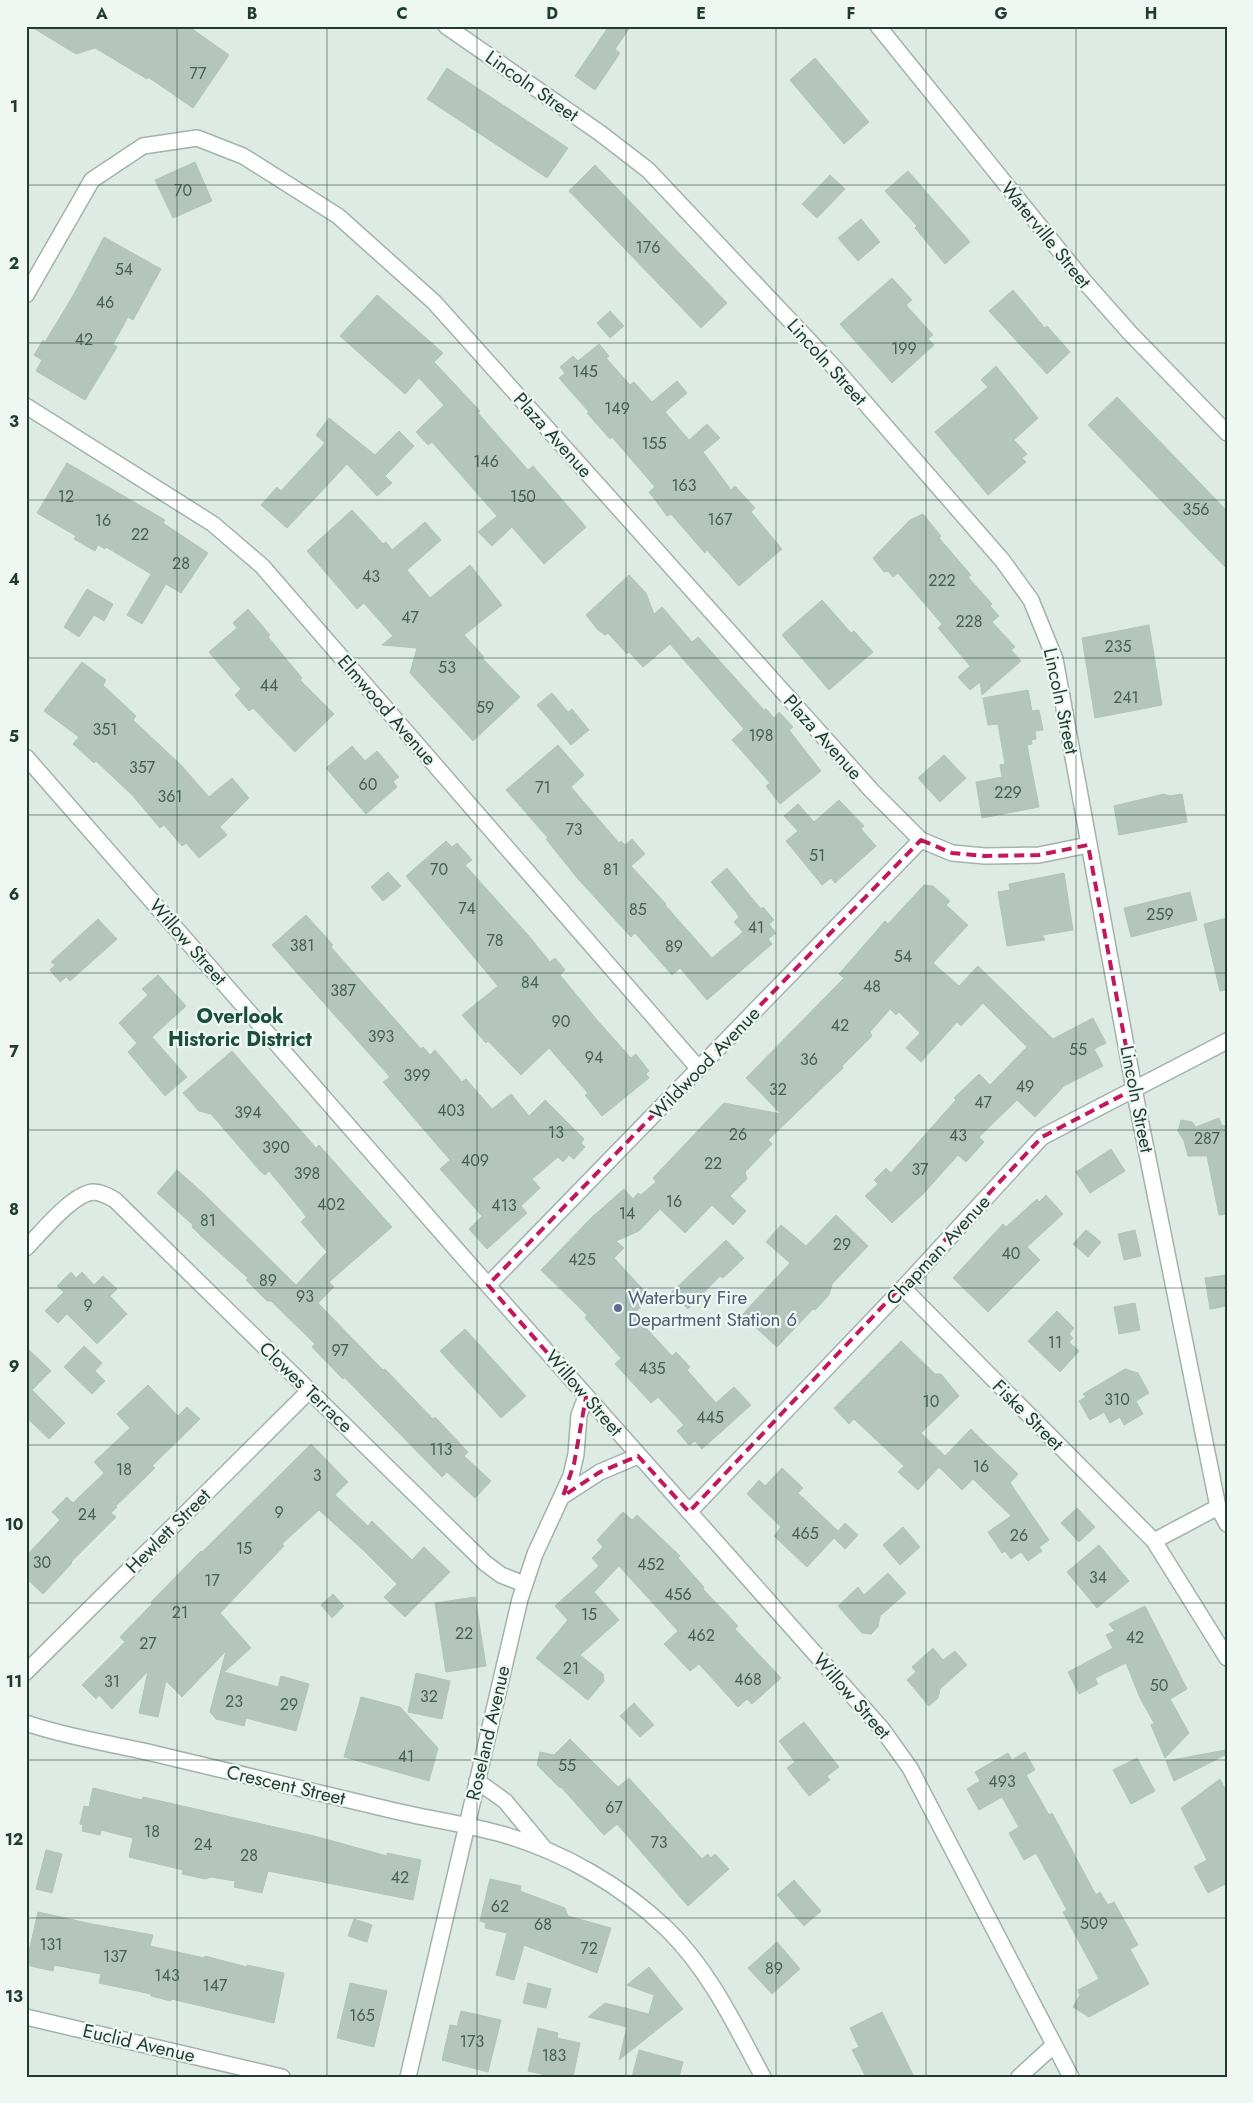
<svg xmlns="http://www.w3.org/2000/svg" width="1253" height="2103" font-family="Jost,sans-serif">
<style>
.building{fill:#b3c5bd;stroke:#b0c4bb}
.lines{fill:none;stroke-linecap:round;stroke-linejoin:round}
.minor-casing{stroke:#a1b3ab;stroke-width:18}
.tertiary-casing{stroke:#a1b3ab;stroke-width:18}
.minor{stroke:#fff;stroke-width:15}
.tertiary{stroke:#fff;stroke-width:15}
.marked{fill:none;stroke:#c2185b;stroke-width:4;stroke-dasharray:10 6;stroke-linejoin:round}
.grid{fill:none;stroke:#1f3b32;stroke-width:1;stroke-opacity:0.55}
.service-dot{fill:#5c6f8a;stroke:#eef7f2;stroke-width:2}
.labels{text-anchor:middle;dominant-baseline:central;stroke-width:4.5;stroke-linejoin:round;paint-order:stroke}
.number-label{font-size:16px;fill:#445e55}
.street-label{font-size:19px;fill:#1f3b32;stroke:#eef7f2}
.service-label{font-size:19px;fill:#4e5e75;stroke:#eef7f2;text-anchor:start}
.neighbourhood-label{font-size:20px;font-weight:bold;fill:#1a4e3e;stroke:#eef7f2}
.neatline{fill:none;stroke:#1f3b32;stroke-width:2}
.grid-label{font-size:16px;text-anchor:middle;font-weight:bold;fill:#1f3b32}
</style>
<rect width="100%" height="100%" fill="#deebe4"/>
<path class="building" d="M30,26H188L229,55L193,108L148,77L147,79L95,48L76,54Z
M609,26H631L615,49L620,53L595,90L575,76Z
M815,58L869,122L844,144L790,80Z
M447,68L568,148L547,178L427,99Z
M195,162L212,201L173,218L155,180Z
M595,165L727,303L701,328L569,191Z
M908,171L970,242L945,264L915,228L917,226L885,191Z
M830,175L845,189L817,218L802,204Z
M861,219L880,242L858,261L838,238Z
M104,237L161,269L133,320L128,317L113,344L117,347L85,400L36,371L42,360L34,355L43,340L45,342L74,294Z
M892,278L912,300L906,305L933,335L928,339L934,345L892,383L840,324Z
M1013,290L1045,328L1047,326L1070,352L1047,374L989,311Z
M377,295L443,353L434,362L480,411L478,413L528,470L533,466L586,527L544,564L512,527L492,546L478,532L497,516L432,442L428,445L416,432L444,405L419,378L405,394L340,336Z
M610,311L624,326L610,338L597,323Z
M599,344L609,356L606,358L630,385L634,382L652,402L677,381L687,393L665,412L689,440L707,424L720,438L703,452L731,490L735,486L755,508L751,512L782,549L739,586L707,550L705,553L671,514L667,516L649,492L655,487L612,437L610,439L587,413L589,412L559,378L565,373L560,367L573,356L578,361Z
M996,366L1038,418L1014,440L1027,454L1022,458L1026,462L988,495L935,432L988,387L981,380Z
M1117,397L1227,511V569L1088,425Z
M329,418L375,455L399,431L414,446L385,476L392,483L377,496L347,464L287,528L261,505L277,487L281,491L325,443L316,435Z
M67,463L165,520L163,523L208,553L181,593L166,584L142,624L127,615L151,574L106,547L105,549L98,545L95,551L74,539L76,536L37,513Z
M352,510L383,544L386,542L392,550L425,522L441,540L407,570L430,598L470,565L502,605L464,635L484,657L482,658L520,697L473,741L410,673L417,648L382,645L393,636L364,603L357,609L307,551Z
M923,514L941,536L939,538L971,575L968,577L992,604L990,606L999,616L992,622L1015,647L1011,650L1021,661L982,695L980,682L970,690L958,677L970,666L938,628L942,624L898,573L893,577L888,571L884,572L873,558L910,520Z
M629,575L646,593L654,614L662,607L692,642L698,637L764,710L766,709L774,718L779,712L793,727L789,730L821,771L780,804L766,786L770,783L732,740L744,729L670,644L643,667L629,652L627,654L608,633L605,635L598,630L586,615Z
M87,589L113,604L104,621L94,615L79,637L64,627Z
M822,600L851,633L854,631L873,652L829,690L782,635Z
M248,609L270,635L268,637L302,678L300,680L334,714L295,752L253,708L249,711L235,695L241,689L209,652L237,628L233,623Z
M1149,625L1162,705L1095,718L1082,638Z
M82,662L106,680L103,685L136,716L133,720L181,765L209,797L232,778L249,798L220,827L227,835L199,858L186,843L182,846L164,825L160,828L132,795L96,761L94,763L73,744L79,737L44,711Z
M1028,690L1032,711L1039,710L1043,730L1035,731L1036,739L1031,740L1032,744L1027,745L1039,807L982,818L976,782L1002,777L1000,765L1005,764L998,724L988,725L983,698Z
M552,693L568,712L572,709L589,730L571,745L537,705Z
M558,745L584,775L571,787L619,843L621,841L625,845L632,839L645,854L631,866L666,904L665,905L712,958L743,932L734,922L739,917L736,912L711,882L727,868L761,909L763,907L774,920L769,924L776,933L768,939L772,944L707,1000L680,968L672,975L635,933L631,937L578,879L546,839L548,838L506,790Z
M352,746L365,761L377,751L399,777L393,781L397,787L366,814L326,768Z
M944,755L966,778L940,802L918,778Z
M1164,794L1170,796L1182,794L1187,822L1119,835L1114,806Z
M839,800L864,826L861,829L876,846L835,883L831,878L822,885L786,841L798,831L784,816L798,804L814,822Z
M446,841L452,847L457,843L472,860L465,865L528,935L550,962L555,958L565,970L560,975L597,1020L631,1058L636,1054L649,1071L646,1074L649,1078L602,1116L585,1095L588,1093L549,1048L521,1075L488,1041L486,1043L462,1015L498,986L406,876Z
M388,872L401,886L383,901L371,887Z
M1064,873L1073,930L1042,935L1045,940L1007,946L998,892L1010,890L1009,884Z
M924,885L933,886L950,901L946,905L968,925L933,963L959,986L978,966L1053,1039L1093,1018L1106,1043L1094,1049L1103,1066L1064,1086L1035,1117L1017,1100L979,1137L984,1142L966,1162L958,1155L924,1193L892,1223L865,1196L878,1184L874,1180L886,1168L891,1173L956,1100L954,1098L979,1074L990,1085L1027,1047L983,1003L961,1026L957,1022L921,1062L906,1048L920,1033L899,1012L896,1015L890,1009L870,1032L872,1036L842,1066L843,1068L768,1140L772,1144L745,1172L747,1179L730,1196L746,1211L733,1225L712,1205L685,1233L660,1209L639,1231L616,1241L624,1248L614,1258L651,1298L633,1314L672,1356L676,1352L690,1367L687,1370L716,1403L734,1387L751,1405L702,1449L695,1441L689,1445L677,1431L684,1425L658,1397L651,1403L615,1364L621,1358L585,1318L587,1315L541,1270L592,1217L624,1189L633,1199L638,1193L641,1195L656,1182L653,1178L724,1103L781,1114L746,1078L844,978L839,974L885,921L888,924Z
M1190,892L1197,920L1131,937L1124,908Z
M306,915L333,945L331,947L421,1049L423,1047L430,1055L435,1050L462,1082L466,1079L492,1109L511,1094L529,1116L545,1100L584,1139L581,1143L585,1147L574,1159L569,1155L563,1162L558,1157L532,1179L540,1188L521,1206L527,1213L487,1249L469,1229L482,1216L440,1169L450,1160L383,1082L390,1077L272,945Z
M1227,918V990L1220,991L1204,924Z
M98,919L117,939L70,981L66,977L60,982L50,970L55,965L51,962Z
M158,975L186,1006L152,1037L187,1077L165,1096L128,1052L137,1043L119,1023L148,995L142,989Z
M232,1051L316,1148L319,1145L392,1227L329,1282L334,1287L318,1303L383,1370L385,1369L433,1419L435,1417L468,1452L464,1456L491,1481L475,1498L447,1472L442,1477L344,1377L343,1379L312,1347L315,1344L271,1301H267L246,1280L248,1278L202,1237L192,1227L193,1225L157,1193L177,1170L204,1194L296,1285L327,1252L301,1222L306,1217L302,1211L269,1171L265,1175L260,1171L211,1114L199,1111L183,1093Z
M1219,1118L1222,1126L1227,1125V1214L1219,1215L1207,1156H1188L1184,1141L1178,1131L1181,1120L1192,1122L1196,1127Z
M1111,1149L1125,1171L1090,1193L1076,1172Z
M1046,1195L1063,1214L1027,1247L1040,1260L988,1312L953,1278L1003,1224L1006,1227L1037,1199L1039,1202Z
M836,1215L868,1246L832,1284L829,1295L815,1310L813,1309L777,1347L742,1315L790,1263L766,1242L781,1225L806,1246Z
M1086,1230L1101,1242L1088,1257L1073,1244Z
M1135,1230L1141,1256L1124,1260L1118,1234Z
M726,1240L744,1258L723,1278L720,1276L688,1309L671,1293Z
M71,1272L76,1278L82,1272L94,1285L103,1276L117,1289L110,1296L127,1314L97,1344L67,1314L58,1323L45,1311L64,1292L57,1286Z
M1227,1275V1306L1210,1309L1205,1278Z
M1135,1303L1140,1330L1119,1334L1114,1307Z
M1057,1311L1074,1328L1069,1334L1073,1338L1069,1342L1079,1351L1060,1372L1028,1341Z
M465,1329L526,1396L501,1418L440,1351Z
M901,1341L935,1374H941L959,1396L921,1433L945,1456L971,1429L989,1447L988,1448L990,1447L1018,1474L1010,1483L1049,1540L1039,1547L1042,1551L1028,1561L1021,1552L1011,1559L1005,1551L1002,1553L988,1532L1011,1516L973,1479L962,1490L939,1467L918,1490L898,1472L904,1466L854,1419L849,1424L834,1408Z
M84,1346L102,1363L95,1371L105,1381L92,1394L64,1367Z
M26,1347L51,1371L32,1390L65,1423L49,1439L26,1417Z
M1125,1369L1138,1373L1149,1393L1136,1401L1143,1414L1124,1425L1120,1417L1110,1423L1104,1412L1090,1420L1079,1401L1086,1397L1083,1394Z
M148,1385L178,1416L187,1407L200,1419L152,1466L155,1468L116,1506L117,1507L111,1513L116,1517L71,1562L72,1563L43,1594L26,1578V1556L60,1520L52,1512L67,1497L73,1503L104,1473L94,1462L130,1428L117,1414Z
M311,1444L348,1482L335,1495L368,1526L372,1521L412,1560L424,1547L450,1572L405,1617L384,1597L397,1584L361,1548L319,1510L282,1544L284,1546L220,1613L251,1648L224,1672L278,1687L281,1676L309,1684L296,1731L246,1718L244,1726L216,1719L210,1712L226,1651L182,1697L166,1681L158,1717L139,1713L148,1671L112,1709L99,1695L96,1699L82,1685L125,1642L120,1637L152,1604L151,1602L201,1551L202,1552Z
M782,1468L803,1488L798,1493L838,1531L845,1523L858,1535L845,1549L834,1538L807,1567L774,1536L781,1527L747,1494L759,1480L765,1486Z
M1077,1508L1095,1527L1079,1542L1061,1523Z
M623,1512L632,1520L637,1515L680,1556L678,1558L704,1587L703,1589L738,1626L735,1629L781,1678L752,1704L747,1699L738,1707L699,1664L690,1671L664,1644L678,1631L619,1566L594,1592L619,1620L580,1655L603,1674L604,1681L588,1700L536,1658L568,1620L555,1606L599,1566L592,1558L603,1547L597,1540Z
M903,1527L920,1547L900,1565L883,1545Z
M1099,1545L1129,1581L1097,1608L1067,1572Z
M888,1573L906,1593L880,1616L878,1627L871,1634L862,1633L838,1606L858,1587L864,1595Z
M333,1594L344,1606L332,1618L321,1605Z
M475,1597L486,1666L446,1672L435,1603Z
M1145,1606L1187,1689L1170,1699L1189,1733L1165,1758L1151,1725L1154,1723L1140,1698L1126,1663L1095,1678L1098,1684L1079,1694L1068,1672L1113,1648L1106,1635L1115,1631L1109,1624Z
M933,1648L943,1660L955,1651L967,1665L940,1689L938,1698L929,1706L907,1680L916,1672L912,1667Z
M416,1673L450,1681L442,1719L408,1712Z
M361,1697L400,1707L438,1748L429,1781L344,1757Z
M634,1703L654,1725L640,1737L620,1716Z
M804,1722L839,1767L827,1776L830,1780L809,1796L787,1768L795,1762L779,1741Z
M570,1739L618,1787L629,1778L702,1859L708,1854L711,1858L715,1854L729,1869L688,1906L617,1824L604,1835L561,1787L560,1788L537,1765L540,1752L554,1755Z
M1226,1750L1227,1754L1174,1781L1166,1761Z
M1025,1752L1035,1770L1026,1775L1049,1815L1052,1813L1096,1895L1100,1892L1108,1905L1114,1902L1138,1945L1130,1949L1149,1984L1089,2017L1073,2007L1080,1995L1078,1990L1099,1979L1063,1912L1067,1910L1036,1853L1024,1860L1009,1833L1019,1827L1002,1797L979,1810L967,1789L980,1781L975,1772L1008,1753L1012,1760Z
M1137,1758L1155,1791L1131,1804L1113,1770Z
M1220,1779L1227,1793V1883L1208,1893L1194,1867L1207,1860L1181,1808Z
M93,1788L142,1800L143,1797L314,1836L387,1856V1853L421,1860L413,1900L268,1871L262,1893L234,1887L235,1881L211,1877L205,1879L182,1874L183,1870L129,1857L133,1838L101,1830L100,1835L82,1831L83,1825L80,1824L84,1806L89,1807Z
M46,1850L62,1854L52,1893L36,1889Z
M490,1879L521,1886L520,1891L565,1908L568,1916L611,1928L597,1973L524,1945L514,1980L496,1975L507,1933L485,1928L486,1923L480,1921Z
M794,1880L821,1911L804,1926L777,1895Z
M38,1912L92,1924L153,1935L150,1946L204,1958L205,1956L247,1967V1965L284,1973L274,2023L171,1999V2001L151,1996V1994L99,1983L101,1974L54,1965L53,1971L26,1965Z
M354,1919L372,1925L367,1942L348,1936Z
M777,1942L800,1969L772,1994L748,1968Z
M649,1967L683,2009L619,2060L627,2027L588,2017L605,2003L649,2014L654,1995L627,1985Z
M350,1983L387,1991L374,2047L337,2038Z
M528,1983L551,1989L546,2008L523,2003Z
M461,2011L501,2020L488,2072L442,2060L450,2025L457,2026Z
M882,2012L914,2077H866L852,2050L859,2047L850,2028Z
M538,2028L558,2033L557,2038L580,2043L573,2077H555L528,2071Z
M639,2050L683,2062L679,2077H632Z"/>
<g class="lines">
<g class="minor-casing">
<path id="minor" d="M446,26L600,133L648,170L832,365L1002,560L1031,600L1055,659L1134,1089L1218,1507L1227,1524
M26,295L92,180L143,146L197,138L243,156L338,216L434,302L872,791L921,840L952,853L985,856L1039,855L1088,845
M26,406L213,524L262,566L699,1069
M26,1248C41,1233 72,1194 93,1192C101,1192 108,1196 115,1200L485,1563L501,1575L524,1584
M488,1285L921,840
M903,1288L1154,1541L1227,1658
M689,1512L903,1288L1042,1137L1227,1041
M1154,1541L1218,1507
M26,1672L310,1390
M26,1723C69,1738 116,1744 160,1755C237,1773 314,1792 391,1810C428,1819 467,1824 505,1835C565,1853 622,1886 667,1929C710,1971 735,2025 763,2077
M477,1781L505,1801L544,1848
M26,2017L282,2077
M1019,2077L1054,2045"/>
</g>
<g class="tertiary-casing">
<path id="tertiary" d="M878,26L1084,281L1130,333L1227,433
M26,757L463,1257L882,1729L910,1768L1071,2077
M563,1496L600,1472L638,1456
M408,2077L520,1599L535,1554L571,1476L576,1454L579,1415L586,1397"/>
</g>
<use href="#minor" class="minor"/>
<use href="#tertiary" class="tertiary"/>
</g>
<path class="marked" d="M921,840L952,853L985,856L1039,855L1088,845L1134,1089L1042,1137L689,1512L638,1456L600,1472L563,1496L574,1464L586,1397L488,1285Z"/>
<path class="grid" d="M177,26V2077M327,26V2077M477,26V2077M626,26V2077M776,26V2077M926,26V2077M1076,26V2077M26,185H1227M26,343H1227M26,500H1227M26,658H1227M26,815H1227M26,973H1227M26,1130H1227M26,1288H1227M26,1445H1227M26,1603H1227M26,1760H1227M26,1918H1227"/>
<circle class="service-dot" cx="618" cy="1308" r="5"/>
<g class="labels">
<g class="number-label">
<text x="198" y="73">77</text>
<text x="183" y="190">70</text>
<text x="648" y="247">176</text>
<text x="124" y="269">54</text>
<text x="105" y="302">46</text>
<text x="84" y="339">42</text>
<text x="904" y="348">199</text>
<text x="585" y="371">145</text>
<text x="617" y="408">149</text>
<text x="654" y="443">155</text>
<text x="486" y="461">146</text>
<text x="684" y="485">163</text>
<text x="66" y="496">12</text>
<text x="523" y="496">150</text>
<text x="1196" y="509">356</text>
<text x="720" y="519">167</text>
<text x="103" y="520">16</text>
<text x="140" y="534">22</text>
<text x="181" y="563">28</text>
<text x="371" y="576">43</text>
<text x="942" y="580">222</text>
<text x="410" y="617">47</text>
<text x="969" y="621">228</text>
<text x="1118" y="646">235</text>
<text x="447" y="667">53</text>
<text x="269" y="685">44</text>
<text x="1126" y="697">241</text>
<text x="485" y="707">59</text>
<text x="105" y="729">351</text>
<text x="761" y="735">198</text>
<text x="142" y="767">357</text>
<text x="368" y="784">60</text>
<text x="543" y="787">71</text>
<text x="1008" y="792">229</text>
<text x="170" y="796">361</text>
<text x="574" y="829">73</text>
<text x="817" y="855">51</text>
<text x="439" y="869">70</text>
<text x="611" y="869">81</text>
<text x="467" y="908">74</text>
<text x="638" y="909">85</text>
<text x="1160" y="914">259</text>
<text x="756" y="927">41</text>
<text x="495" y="940">78</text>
<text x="302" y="945">381</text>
<text x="674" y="946">89</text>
<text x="903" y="956">54</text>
<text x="530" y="982">84</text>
<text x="872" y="986">48</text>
<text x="343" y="990">387</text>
<text x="561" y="1021">90</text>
<text x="840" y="1025">42</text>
<text x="381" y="1036">393</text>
<text x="1078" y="1049">55</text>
<text x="594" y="1057">94</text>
<text x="809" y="1059">36</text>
<text x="417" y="1075">399</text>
<text x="1025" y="1086">49</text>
<text x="778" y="1089">32</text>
<text x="983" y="1102">47</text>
<text x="451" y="1110">403</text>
<text x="248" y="1112">394</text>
<text x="556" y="1132">13</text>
<text x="738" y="1134">26</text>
<text x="958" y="1135">43</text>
<text x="1207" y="1138">287</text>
<text x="276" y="1147">390</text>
<text x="475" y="1160">409</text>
<text x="713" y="1163">22</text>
<text x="920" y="1169">37</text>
<text x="307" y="1173">398</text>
<text x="674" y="1201">16</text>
<text x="331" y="1204">402</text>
<text x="504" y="1205">413</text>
<text x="627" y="1213">14</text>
<text x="208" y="1220">81</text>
<text x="842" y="1244">29</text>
<text x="1011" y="1253">40</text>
<text x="582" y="1259">425</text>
<text x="268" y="1280">89</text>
<text x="305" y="1296">93</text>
<text x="88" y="1305">9</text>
<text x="1055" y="1342">11</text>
<text x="340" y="1350">97</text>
<text x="652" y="1368">435</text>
<text x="1117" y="1399">310</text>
<text x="931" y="1401">10</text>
<text x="710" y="1417">445</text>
<text x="441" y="1449">113</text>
<text x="981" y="1466">16</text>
<text x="124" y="1469">18</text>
<text x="317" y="1475">3</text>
<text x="279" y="1512">9</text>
<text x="87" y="1514">24</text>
<text x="805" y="1533">465</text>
<text x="1019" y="1535">26</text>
<text x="244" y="1548">15</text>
<text x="42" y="1562">30</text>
<text x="651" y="1564">452</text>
<text x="1098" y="1577">34</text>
<text x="212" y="1580">17</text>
<text x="678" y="1594">456</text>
<text x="180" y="1612">21</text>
<text x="589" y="1614">15</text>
<text x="464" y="1633">22</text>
<text x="701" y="1635">462</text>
<text x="1135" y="1637">42</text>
<text x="148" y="1643">27</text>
<text x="571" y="1668">21</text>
<text x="748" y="1679">468</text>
<text x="112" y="1681">31</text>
<text x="1159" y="1685">50</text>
<text x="429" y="1696">32</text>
<text x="234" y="1701">23</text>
<text x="289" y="1704">29</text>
<text x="406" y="1756">41</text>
<text x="567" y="1765">55</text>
<text x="1002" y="1781">493</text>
<text x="614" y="1807">67</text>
<text x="152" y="1831">18</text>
<text x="659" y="1842">73</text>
<text x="203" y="1844">24</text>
<text x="249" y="1855">28</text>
<text x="400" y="1877">42</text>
<text x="500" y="1906">62</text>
<text x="1094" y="1923">509</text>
<text x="543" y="1924">68</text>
<text x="51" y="1944">131</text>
<text x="589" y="1948">72</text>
<text x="115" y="1956">137</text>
<text x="774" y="1968">89</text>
<text x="167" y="1975">143</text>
<text x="215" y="1985">147</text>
<text x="362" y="2015">165</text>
<text x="472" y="2041">173</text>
<text x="554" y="2055">183</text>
</g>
<g class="street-label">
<text transform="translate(532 86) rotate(35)">Lincoln Street</text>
<text transform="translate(1046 235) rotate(51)">Waterville Street</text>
<text transform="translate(827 362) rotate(48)">Lincoln Street</text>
<text transform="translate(553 435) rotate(48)">Plaza Avenue</text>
<text transform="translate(1061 701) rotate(78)">Lincoln Street</text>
<text transform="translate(387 710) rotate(49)">Elmwood Avenue</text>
<text transform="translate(823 737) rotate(48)">Plaza Avenue</text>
<text transform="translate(188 942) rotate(49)">Willow Street</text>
<text transform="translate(705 1063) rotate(-46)">Wildwood Avenue</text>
<text transform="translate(1137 1099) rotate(79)">Lincoln Street</text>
<text transform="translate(938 1250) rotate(-47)">Chapman Avenue</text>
<text transform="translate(306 1387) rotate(44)">Clowes Terrace</text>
<text transform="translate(584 1393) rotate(49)">Willow Street</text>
<text transform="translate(1028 1415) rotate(45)">Fiske Street</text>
<text transform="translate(168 1531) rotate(-45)">Hewlett Street</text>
<text transform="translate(852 1696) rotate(49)">Willow Street</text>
<text transform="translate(488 1733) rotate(-77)">Roseland Avenue</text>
<text transform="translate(286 1785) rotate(13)">Crescent Street</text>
<text transform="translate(139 2043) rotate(13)">Euclid Avenue</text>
</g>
<g class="service-label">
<text x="628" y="1297">Waterbury Fire<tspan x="628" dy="22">Department Station 6</tspan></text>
</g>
<g class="neighbourhood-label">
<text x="240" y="1016">Overlook<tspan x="240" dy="23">Historic District</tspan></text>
</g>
</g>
<rect width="1253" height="2103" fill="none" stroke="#eef7f2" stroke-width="55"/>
<rect x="28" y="28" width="1198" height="2048" class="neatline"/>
<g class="grid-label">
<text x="102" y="19">A</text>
<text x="252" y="19">B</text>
<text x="402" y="19">C</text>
<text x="552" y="19">D</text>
<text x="701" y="19">E</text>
<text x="851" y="19">F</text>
<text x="1001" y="19">G</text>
<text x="1151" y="19">H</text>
<text x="14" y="112">1</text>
<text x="14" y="269">2</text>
<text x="14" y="427">3</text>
<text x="14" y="585">4</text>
<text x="14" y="742">5</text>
<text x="14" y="900">6</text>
<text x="14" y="1057">7</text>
<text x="14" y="1215">8</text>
<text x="14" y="1372">9</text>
<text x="14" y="1530">10</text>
<text x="14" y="1687">11</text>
<text x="14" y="1845">12</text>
<text x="14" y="2002">13</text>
</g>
</svg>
